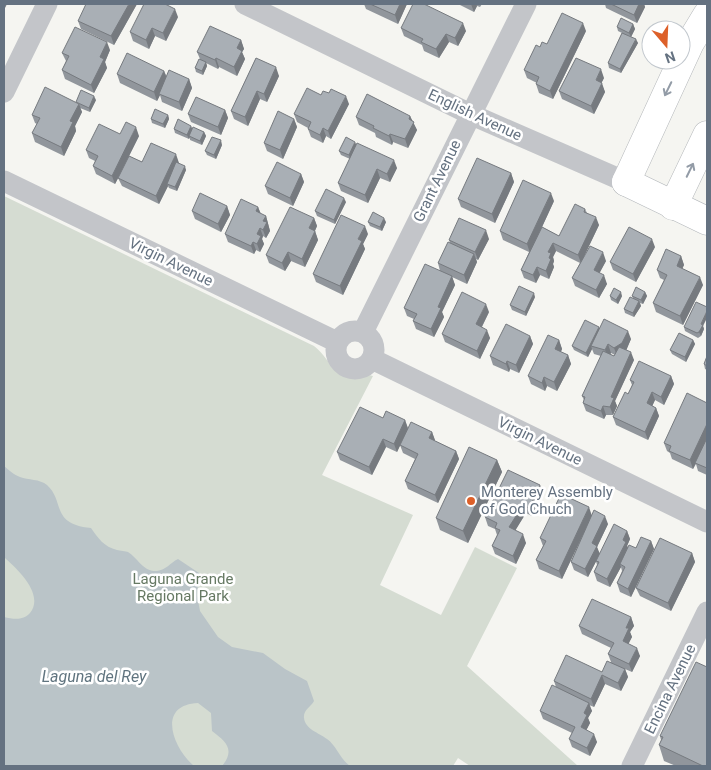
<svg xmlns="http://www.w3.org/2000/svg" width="711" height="770" font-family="Roboto,sans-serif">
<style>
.green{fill:#d5dcd2}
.water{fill:#bac4c8}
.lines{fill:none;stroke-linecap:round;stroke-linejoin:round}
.primary-casing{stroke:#b3b7bb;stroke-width:29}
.motorway-casing{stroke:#b5b8bb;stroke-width:29}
.minor{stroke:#c3c5c9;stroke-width:21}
.primary{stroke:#fff;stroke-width:28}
.motorway{stroke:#fff;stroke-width:28}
.wall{fill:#91969c;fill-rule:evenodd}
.shaded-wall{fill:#767a7f}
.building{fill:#a9afb5;stroke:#767a7f}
.oneway{stroke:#939ca7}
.poi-dot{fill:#dd6029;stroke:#fff;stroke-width:2}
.labels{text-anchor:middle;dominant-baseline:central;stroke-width:5;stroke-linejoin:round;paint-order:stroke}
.street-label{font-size:15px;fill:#657281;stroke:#fff}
.poi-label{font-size:15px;fill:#657281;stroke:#fff;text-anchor:start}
.park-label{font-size:15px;fill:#667963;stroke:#fff}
.water-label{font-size:16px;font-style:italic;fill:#60747f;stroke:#fff}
</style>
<rect width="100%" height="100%" fill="#f5f5f1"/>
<path class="green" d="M4,196L314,346C324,353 329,366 340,372C350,377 362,373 373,376L322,475L413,515L380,585L441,615L475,547L517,568L467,666L578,766H470L458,758L453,766H4Z"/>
<path class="water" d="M4,466C9,470 14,475 20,477C28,480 40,479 47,485C65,501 50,524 91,528C98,538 104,547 117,550C120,551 126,551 128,552C138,558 143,572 157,571C166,570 170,563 178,559L199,573L197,595L200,611L218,637L232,647L263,653L285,669L307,681L314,701C311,707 303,710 304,718C305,729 319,733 327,739C336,745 340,759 350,766H222C236,749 225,741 212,731L211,713L198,703C156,705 173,748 194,766H4V617C13,619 23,621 30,613C45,594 17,569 4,557Z"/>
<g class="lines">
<g class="primary-casing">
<path id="primary" d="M626,182L707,221"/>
</g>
<g class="motorway-casing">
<path id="motorway" d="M626,182L690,43L707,15
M673,206L707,135"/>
</g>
<path class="minor" d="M245,4L470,114L626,182
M4,92L47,4
M4,181L337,342
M336 350a19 19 0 1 1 38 0a19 19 0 1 1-38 0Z
M363,332L526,4
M372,359L707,522
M632,766L707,612"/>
<use href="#primary" class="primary"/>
<use href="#motorway" class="motorway"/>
</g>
<path class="wall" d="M137,4L114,45L81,29L78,21Z
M364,4H407L398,24L366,9Z
M458,4H482L480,7L477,6L474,12Z
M605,4H644L645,7L637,23L606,8Z
M178,17L166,41L155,36L149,49L133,41L130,32Z
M633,24L635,29L631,37L638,43L621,73L609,68L608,63L622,33L618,31L617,27Z
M401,28L466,31L458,46L449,42L439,58L424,51L422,45L404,36Z
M586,31L553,99L539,93L536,84L537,83L527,78L524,70L540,47Z
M241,40L244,49L242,52L245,59L237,76L219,67L218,69L206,63L207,66L203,75L196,72L195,68L200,59L197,52Z
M110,50L105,62L107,68L94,93L65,79L62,70L66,61L62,53Z
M256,58L279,76L267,102L260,99L248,126L234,119L231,111Z
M164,71L167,77L189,79L192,88L182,111L162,102L160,95L157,101L120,83L117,74Z
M604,78L601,83L605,92L594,114L562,99L559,91Z
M321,95L349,104L331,139L326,136L323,143L311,137L308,129V128L297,122L294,114Z
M96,100L90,112L80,108L82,112L75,126L76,131L64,156L35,142L32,133L37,124L35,123L32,115Z
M225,110L228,118L221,135L191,122L188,114Z
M168,115L169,119L165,128L152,123L151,119Z
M410,116L417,130L408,148L393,142L392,145L376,137L375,133L359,125L356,117Z
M294,119L297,127L283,159L267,151L264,143Z
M192,128L204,132L206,136L202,145L190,140V137L189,139L175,133L174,129Z
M120,134L139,136L129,156L142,162L179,163H178L186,170L177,191L169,188L168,186L159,204L122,186L118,178L122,171L115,184L96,174L93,166L95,161L89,158L86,150Z
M222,145L216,159L207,155L205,151Z
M356,145L397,168L390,182L380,178L368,203L341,191L338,183L350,159L341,155L339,151Z
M511,173L514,182L495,223L461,207L458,199Z
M301,174L304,182L293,206L268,194L265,186Z
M554,201L542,227L559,236L585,209L587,213L599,225L584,256L606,261L599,273L607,284L599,298L575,286L572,278L580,263L556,251L553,257L554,261L553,264L554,267L549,279L540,275L536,283L524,278L521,270L529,252L503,240L500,231Z
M346,202L335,224L317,216L315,211Z
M227,206L230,215L221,232L195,219L192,211Z
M258,207L261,214L266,216L270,231L266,238L263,236L262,239L264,244L260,252L256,250L254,254L228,242L225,234Z
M314,218L317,226L315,231L318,240L305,267L291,261L285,271L269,263L266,255Z
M368,222H386L382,231L370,226Z
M368,234L363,244L365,249L343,295L316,282L313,274Z
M489,239L478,260L476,259L477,262L467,284L452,277L455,285L442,312L444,317L434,337L416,329L413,321L414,319L407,316L404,308L440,271L438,263L450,243L449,240Z
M655,247L636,282L613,270L610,262Z
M681,256L684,265L682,268L703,285L683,325L656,312L653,303L664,280L660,278L657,270Z
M645,292L647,296L643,304L640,303L641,306L634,317L625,313L624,309L633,298L632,296Z
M610,296H622L618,304L611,300Z
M535,297L526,316L512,310L510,305Z
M489,312L482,327L490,338L480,359L445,342L442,334Z
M703,326L704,329L701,336L698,338L685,331L684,327Z
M599,328L631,339L626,350L634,360L615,401L617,406L613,415H606L604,419L586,411L583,403L584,400L582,396L601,356L594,354L592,349L588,357L574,350L572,346ZM611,353L615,355L614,356L610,354Z
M530,336L533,344L519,373L510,369L509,372L493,365L490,356Z
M559,340L562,349L561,352L568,355L571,364L557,391L547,386L545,391L531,384L528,376Z
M693,340L695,344L686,362L672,354L670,350Z
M707,356V370L705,369L704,364Z
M671,376L674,384L664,405L655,400L652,406L656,408L659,416L648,440L616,425L613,417L628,394L632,385L630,380Z
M707,403V475L698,471L696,464L693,469L672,459L670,453L667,451L664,443Z
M383,418L405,420L408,428L432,432L435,441L456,451L459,459L438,503L408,489L405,481L415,459L403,453L400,445L405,435L397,452L386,447L372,475L340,460L337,452Z
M497,460L502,472L468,543L440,530L436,518Z
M543,494L532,516L526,513L515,530L526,543L516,564L495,554L492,546L497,535L495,529L488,526L485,517Z
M592,515L608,524L597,547L599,554L627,531L630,539L627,546L628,547L636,548L651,541L654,549L631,597L620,592L617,583L622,571L621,567L610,587L597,581L594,572L597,565L596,561L588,577L574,570L571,562L586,527L562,579L539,569L536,560L543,546L540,538Z
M692,553L695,562L671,611L640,596L636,588Z
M631,617L634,626L630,632L632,637L628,643L640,656L632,672L625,669L628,677L621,691L605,684L594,707L589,705L592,711L588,718L590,723L586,730L597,742L590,756L572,747L569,739L572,733L543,719L540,711L556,687L554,681L602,672L611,662L608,654L611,648L582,634L579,626Z
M707,667V766H676L664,761L659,745L661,740L660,736Z"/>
<path class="shaded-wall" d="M4,4H7L4,10Z
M129,4H137L114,45L111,36Z
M400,4H407L398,24L395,15Z
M471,4H476L477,6L474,12Z
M639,4H644L645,7L637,23L634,15Z
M175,9L178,17L166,41L163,33Z
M463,23L466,31L458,46L455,38Z
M583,23L586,31L553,99L550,91Z
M633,24L635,29L631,37L629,33Z
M152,28L155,36L149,49L146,40Z
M446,34L449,42L439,58L436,49Z
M636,39L638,43L621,73L620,69Z
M241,40L244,49L242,52L245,59L237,76L234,67L237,48Z
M107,42L110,50L105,62L107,68L94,93L91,85L100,57Z
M216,58L219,67L218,69L215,60Z
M206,62L207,66L203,75L202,71Z
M276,67L279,76L267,102L264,94Z
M601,69L604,78L599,88L596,80Z
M164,71L167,79L159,94L160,95L157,101L154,92Z
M189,79L192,88L182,111L179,102Z
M602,83L605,92L594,114L591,106Z
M257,91L260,99L248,126L245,117Z
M94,96L96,100L90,112L89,108Z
M346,96L349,104L331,139L328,131Z
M79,104L82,112L75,126L76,131L64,156L61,147L70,121Z
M225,110L228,118L221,135L218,127Z
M168,115L169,119L165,128L163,124Z
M410,116L417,130L408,148L405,139L409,119Z
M294,119L297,127L283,159L280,150Z
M191,126L193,130L189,136L190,137L189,139L187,135Z
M136,127L139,136L115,184L112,176Z
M323,128L326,136L323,143L320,135Z
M204,132L206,136L202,145L200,141Z
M390,134L393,142L392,145L389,136Z
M221,140L222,145L216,159L214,155Z
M355,142L357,146L350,159L349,155Z
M176,154L179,163L168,184H167L168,186L159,204L156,196Z
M394,160L397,168L390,182L387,174Z
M185,166L186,170L177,191L175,187Z
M377,169L380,178L368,203L365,195Z
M511,173L514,182L495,223L492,214Z
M301,174L304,182L293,206L290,198Z
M551,193L554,201L530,253L527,244Z
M344,198L346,202L335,224L334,220Z
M227,206L230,215L221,232L218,224Z
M258,207L261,215L256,211Z
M266,216L270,231L266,238L263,230V221Z
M596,217L599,225L581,263L578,255Z
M314,218L317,226L312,237L309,228Z
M384,218L386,222L382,231L380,227Z
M365,226L368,234L363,244L365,249L343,295L340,286L358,239Z
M260,228L263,236L262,239L264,244L260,252L257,244V234Z
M486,230L489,239L478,260L475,252Z
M315,231L318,240L305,267L302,259Z
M652,239L655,247L636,282L633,274Z
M253,242L256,250L254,254L251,246Z
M553,243L556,251L553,257L554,261L553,264L554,267L549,279L546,271L549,258L548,252Z
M288,252L291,261L285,271L282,263Z
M603,252L606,261L597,278L594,270Z
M474,254L477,262L467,284L464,275Z
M681,256L684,265L680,274L677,266Z
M537,267L540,275L536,283L533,275Z
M604,275L607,284L599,298L596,290Z
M452,276L455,285L442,312L444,317L434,337L431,329L438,307Z
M700,277L703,285L683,325L680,316Z
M621,292L622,296L618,304L616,300Z
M645,292L647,296L643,304L641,300Z
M534,293L535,297L526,316L525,312Z
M639,301L641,306L634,317L633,313Z
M486,304L489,312L479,332L476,324Z
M707,311V318L703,326L704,329L701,336L699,332L701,324Z
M599,327L600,331L591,346L592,349L588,357L586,353Z
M487,330L490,338L480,359L477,351Z
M628,331L631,339L626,351L617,356L614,348Z
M530,336L533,344L519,373L516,365Z
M559,340L562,349L558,357L555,349Z
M693,340L695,344L686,362L685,357Z
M608,344L611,353L608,358L605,350Z
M631,352L634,360L615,401L617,406L613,415L610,407L611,397Z
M568,355L571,364L557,391L554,382Z
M507,361L510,369L509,372L506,364Z
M671,376L674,384L664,405L661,397Z
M544,377L547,386L545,391L542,383Z
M652,392L655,400L650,411L647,403Z
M603,406L606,415L604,419L601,411Z
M656,408L659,416L648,440L645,432Z
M405,420L408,429L397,452L394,444Z
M707,424V439L693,469L690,460Z
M432,432L435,440L432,446L429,438Z
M383,439L386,447L372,475L369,467Z
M456,451L459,459L438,503L435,495Z
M497,460L502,472L468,543L463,531Z
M540,485L543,494L532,516L529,508Z
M523,505L526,513L512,536L509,527Z
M589,507L592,516L562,579L559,571Z
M605,516L608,524L597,547L600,554L588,577L585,569L592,543Z
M627,531L630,539L627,546L629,550L620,564L621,567L610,587L607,579L623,540Z
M523,534L526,543L516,564L513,556Z
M651,541L654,549L631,597L628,589Z
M692,553L695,562L671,611L668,603Z
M631,617L634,626L630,632L632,637L626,649L623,641L626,628Z
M637,648L640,656L632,672L629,664Z
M625,669L628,677L621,691L618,683Z
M602,675L605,684L594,707L591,699Z
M589,703L592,711L588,718L590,723L584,735L581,727L584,713Z
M594,734L597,742L590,756L587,748Z"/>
<path class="building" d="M86,4H129L111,36L78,21Z
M144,4H165L175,9L163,33L152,28L146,40L130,32Z
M370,4H400L395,15Z
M413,4H424L463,23L455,38L446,34L436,49L421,42L423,39L401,28Z
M611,4H639L634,15Z
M562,13L583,23L550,91L536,84L539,77L524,70L536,45L540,47L542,42L547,44Z
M621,18L633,24L629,33L617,27Z
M210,26L241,40L237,48L242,51L234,67L216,58L215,60L197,52Z
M75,27L107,42L100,57L104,59L91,85L62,70L69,56L62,53Z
M622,33L636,39L620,69L608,63Z
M127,53L164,71L154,92L117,74Z
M256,58L276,67L264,94L257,91L245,117L231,111Z
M576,58L601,69L596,80L602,83L591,106L559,91Z
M199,59L206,62L202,71L195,68Z
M169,70L189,79L179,102L159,94Z
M45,87L79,104L70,121L73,122L61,147L32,133L40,118L32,115Z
M307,88L321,95L323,91L329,93L331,89L346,96L328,131L323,128L320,135L308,129L311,122L294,114Z
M81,90L94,96L89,108L76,102Z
M367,94L410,116L409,119L414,122L405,139L390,134L389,136L373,128L374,126L356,117Z
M196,97L225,110L218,127L188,114Z
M155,109L168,115L163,124L151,119Z
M278,111L294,119L280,150L264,143Z
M178,119L191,126L187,135L174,129Z
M126,122L136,127L112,176L93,166L98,156L86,150L99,124L120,134Z
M193,127L204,132L200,141L189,136Z
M212,137L221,140L214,155L205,151Z
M346,137L355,142L349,155L339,151Z
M151,143L176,154L156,196L118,178L129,156L142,162Z
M357,143L394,160L387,174L377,169L365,195L338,183Z
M477,158L511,173L492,214L458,199Z
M176,162L185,166L175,187L167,184Z
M277,162L301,174L290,198L265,186Z
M523,180L551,193L527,244L500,231Z
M326,189L344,198L334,220L315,211Z
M200,193L227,206L218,224L192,211Z
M241,199L258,207L256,211L266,216L263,221L267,222L263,230L260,228L257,234L261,236L257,244L253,242L251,246L225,234Z
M575,204L585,209L584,212L596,217L578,255L553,243L548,252L551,253L549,258L551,259L546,271L537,267L533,275L521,270L542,227L559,236Z
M290,207L314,218L309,228L315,231L302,259L288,252L282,263L266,255Z
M373,212L384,218L380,227L368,222Z
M341,215L365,226L358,239L362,241L340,286L313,274Z
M459,218L486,230L475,252L449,240Z
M629,227L652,239L633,274L610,262Z
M448,242L474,254L464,275L438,263Z
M590,246L603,252L594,270L604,275L596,290L572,278Z
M666,249L681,256L677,266L700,277L680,316L653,303L667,275L657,270Z
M425,264L452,276L438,307L441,308L431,329L413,321L417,314L404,308Z
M519,286L534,293L525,312L510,305Z
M636,287L645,292L641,300L632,296Z
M614,288L621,292L616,300L610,296Z
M462,292L486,304L476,324L487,330L477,351L442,334Z
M630,297L639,301L633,313L624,309Z
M696,302L707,307V311L701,324L703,325L699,332L697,333L684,327Z
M604,319L628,331L622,343L614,348L608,344L605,350L591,346Z
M585,320L599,327L586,353L572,346Z
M506,324L530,336L516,365L507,361L506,364L490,356Z
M679,333L693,340L685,357L670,350Z
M548,335L559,340L555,349L568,355L554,382L544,377L542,383L528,376Z
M619,347L631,352L611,397L614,398L610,407L603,406L601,411L583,403L585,397L582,396L603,351L614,356Z
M707,356V366L704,364Z
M639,361L671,376L661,397L652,392L647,403L656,408L645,432L613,417L625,392L628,394L634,382L630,380Z
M687,393L707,403V424L690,460L669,451L671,446L664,443Z
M360,407L383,418L386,411L405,420L394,444L383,439L369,467L337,452Z
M411,422L432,432L429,438L456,451L435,495L405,481L418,454L400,445Z
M707,438V468L695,463Z
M469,447L497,460L463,531L436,518Z
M508,470L540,485L529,508L523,505L509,527L523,534L513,556L492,546L500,530L495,528L497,523L485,517Z
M561,494L589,507L559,571L536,560L546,541L540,538Z
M594,510L605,516L592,543L597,546L585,569L571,562Z
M614,524L627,531L623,540L626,542L607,579L594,572L599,562L596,561Z
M641,537L651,541L628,589L617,583L625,567L620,564L629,545L636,548Z
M660,538L692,553L668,603L636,588Z
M592,599L631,617L626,628H629L623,641L637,648L629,664L608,654L614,643L579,626Z
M566,655L602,672L607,661L625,669L618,683L602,675L591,699L554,681Z
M696,662L707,667V766H703L659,745L663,737L660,736Z
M552,685L589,703L584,713L587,715L581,727L594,734L587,748L569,739L575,727L540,711Z"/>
<defs><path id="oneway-shaft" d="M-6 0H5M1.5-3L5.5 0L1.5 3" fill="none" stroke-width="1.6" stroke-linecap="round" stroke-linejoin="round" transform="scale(1.25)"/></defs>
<g class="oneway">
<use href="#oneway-shaft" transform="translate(668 89) rotate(116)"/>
<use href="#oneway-shaft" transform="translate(690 170) rotate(-64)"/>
</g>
<circle class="poi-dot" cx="471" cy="501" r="5"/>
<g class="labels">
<g class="street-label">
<text transform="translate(475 115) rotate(25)">English Avenue</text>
<text transform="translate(437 181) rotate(-64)">Grant Avenue</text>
<text transform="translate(171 262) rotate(26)">Virgin Avenue</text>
<text transform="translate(540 441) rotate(26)">Virgin Avenue</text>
<text transform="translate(670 689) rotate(-64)">Encina Avenue</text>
</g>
<g class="poi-label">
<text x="481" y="492">Monterey Assembly<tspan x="481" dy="17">of God Chuch</tspan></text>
</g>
<g class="park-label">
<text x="183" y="579">Laguna Grande<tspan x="183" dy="17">Regional Park</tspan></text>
</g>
<g class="water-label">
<text x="94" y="676">Laguna del Rey</text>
</g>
</g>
<rect width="711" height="770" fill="none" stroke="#657281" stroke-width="10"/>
<g transform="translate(666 45) rotate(161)"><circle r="24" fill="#ffffff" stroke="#c1c7cd"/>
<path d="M0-4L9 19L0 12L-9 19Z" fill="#dd6029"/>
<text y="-8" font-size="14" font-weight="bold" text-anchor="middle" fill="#657281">N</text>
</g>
</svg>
